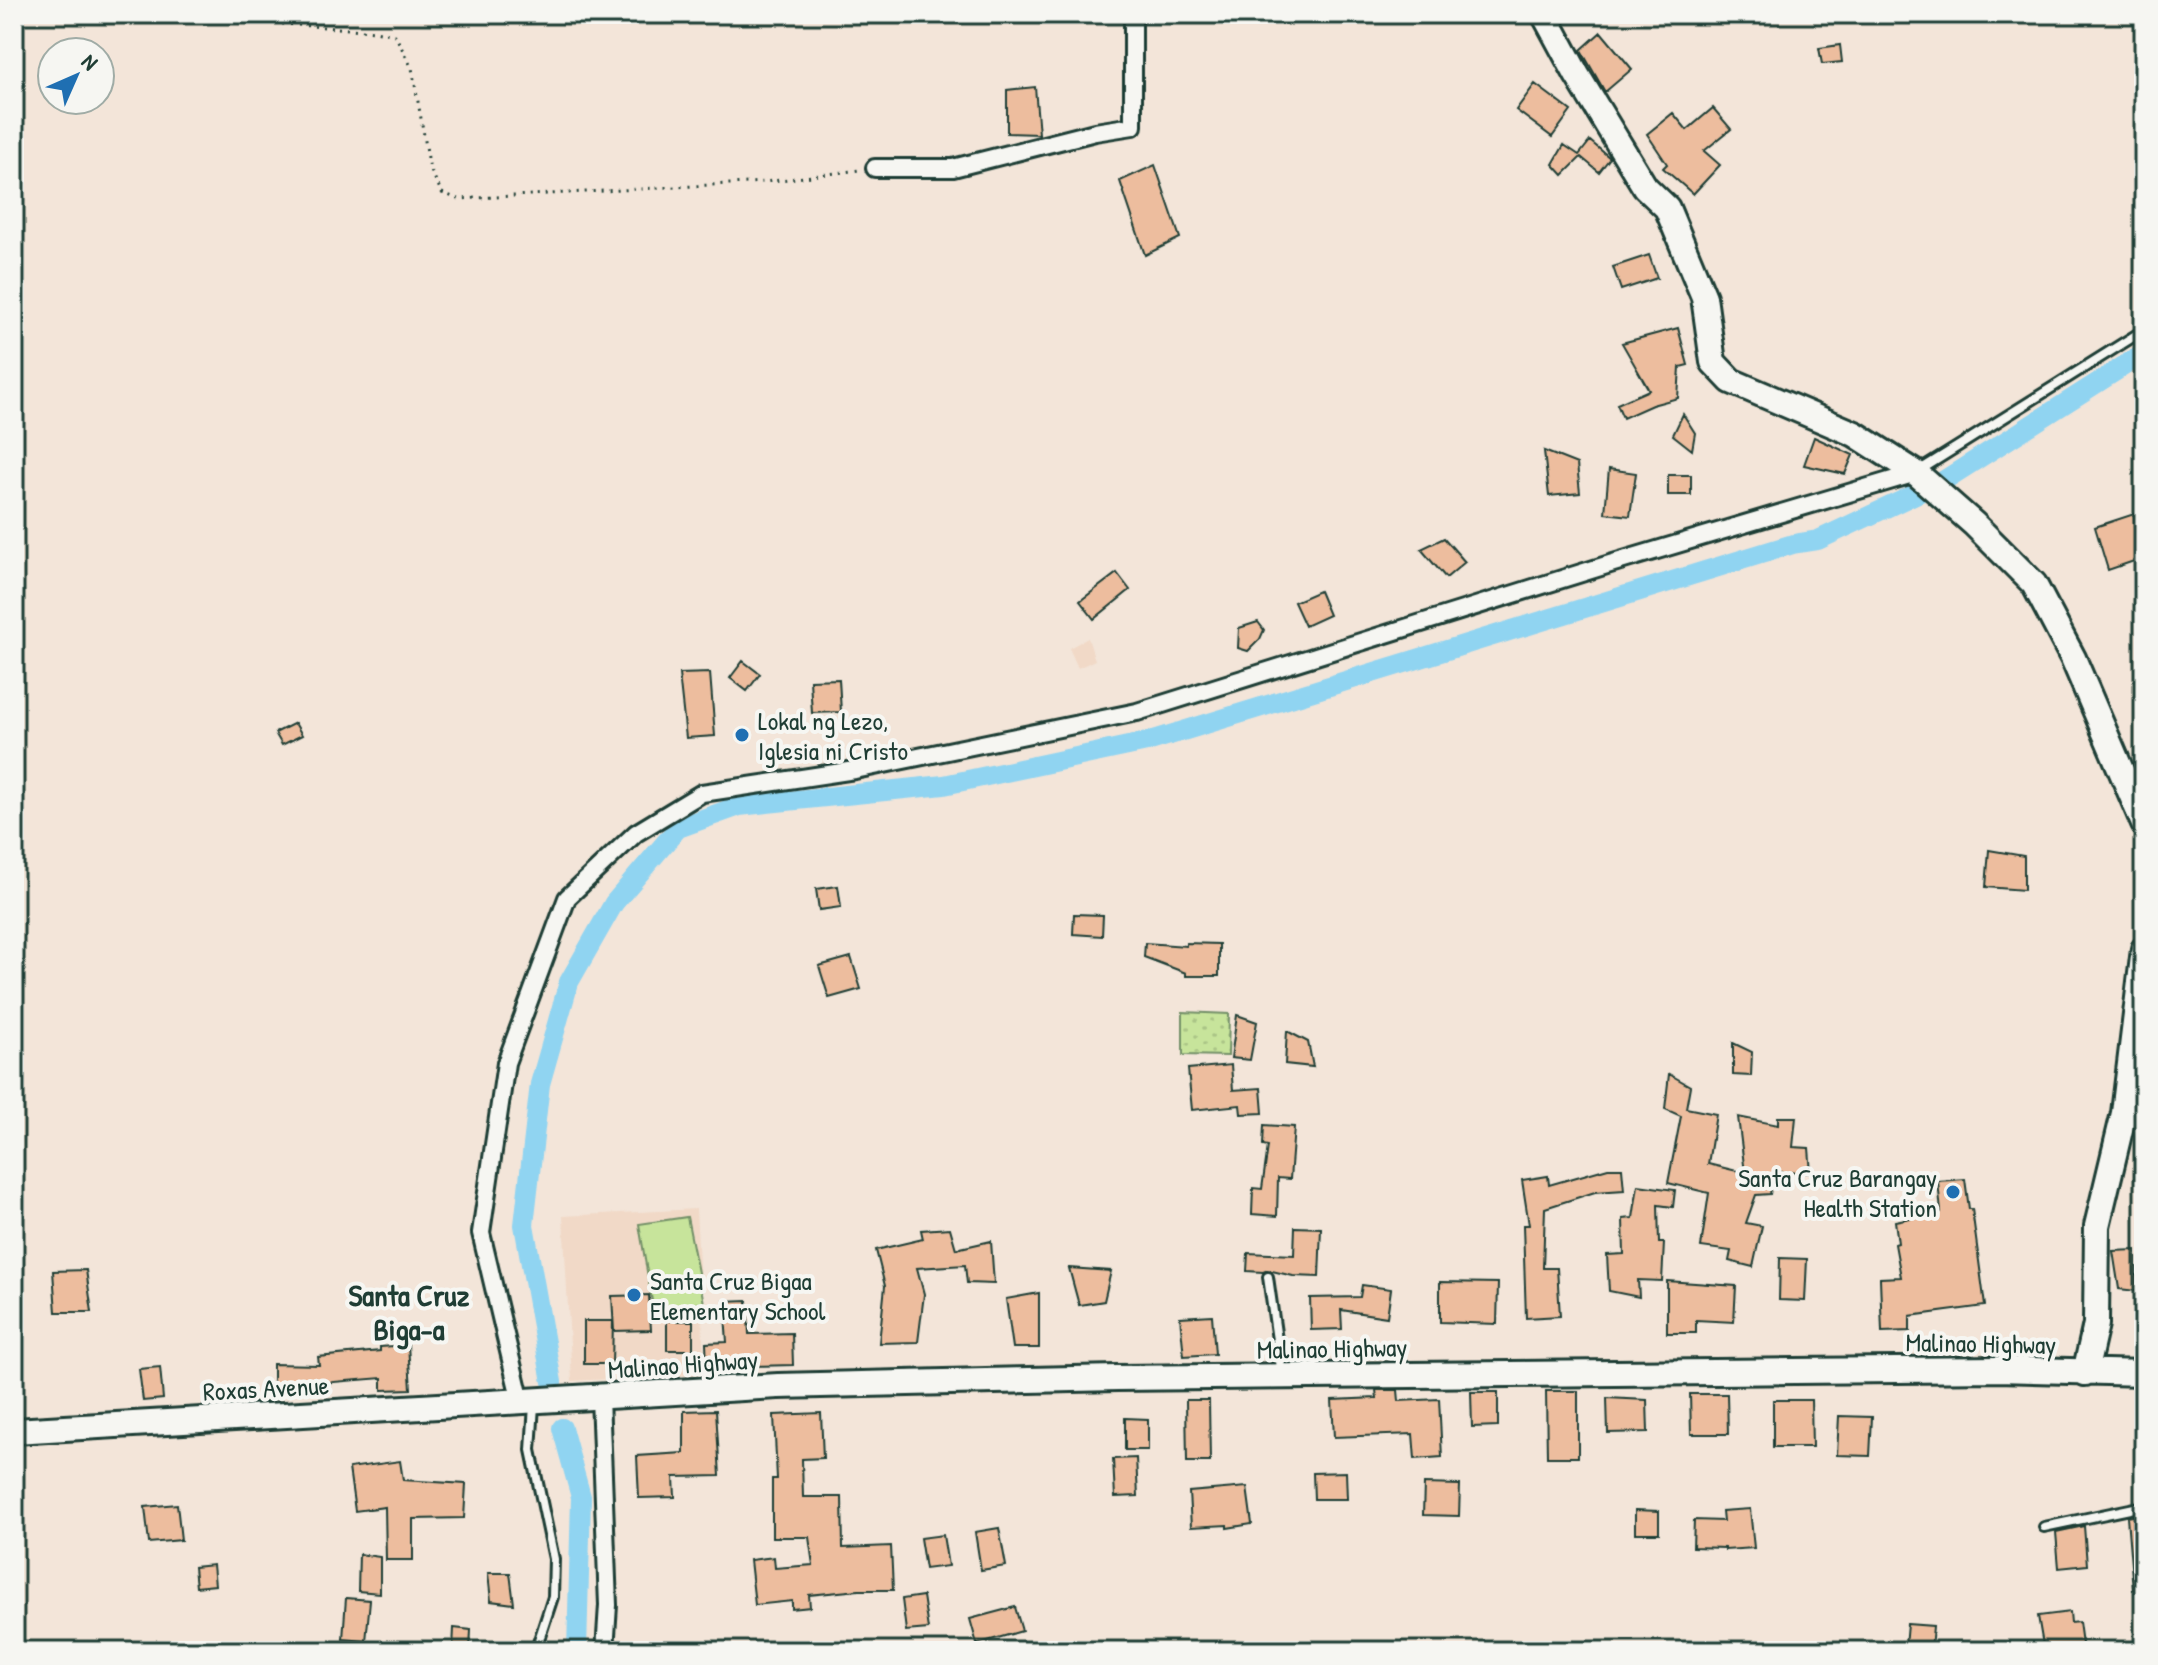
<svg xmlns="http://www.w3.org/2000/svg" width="2158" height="1665" font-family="'Patrick Hand',sans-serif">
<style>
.built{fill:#f1d9c7}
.grass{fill:#c7e49b;stroke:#739068;stroke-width:2}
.park{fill:url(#park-dots);stroke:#739068;stroke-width:2}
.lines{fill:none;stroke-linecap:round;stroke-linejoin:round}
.canal{stroke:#90d4f1;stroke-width:20}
.building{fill:#edbd9e;stroke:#1f3d34;stroke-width:2}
.lane-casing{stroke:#1f3d34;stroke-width:14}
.street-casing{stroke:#1f3d34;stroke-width:22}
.secondary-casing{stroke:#1f3d34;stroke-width:30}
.path{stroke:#1f3d34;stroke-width:3;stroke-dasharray:2 6;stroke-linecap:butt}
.lane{stroke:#f6f6f2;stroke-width:8}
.street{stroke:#f6f6f2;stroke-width:16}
.secondary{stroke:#f6f6f2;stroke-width:24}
.poi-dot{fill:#1f6fb2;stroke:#f6f6f2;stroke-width:3}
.labels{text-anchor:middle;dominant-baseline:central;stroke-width:8;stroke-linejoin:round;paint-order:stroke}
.poi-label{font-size:26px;fill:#1f3d34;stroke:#f6f6f2;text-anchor:start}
.street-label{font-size:26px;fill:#1f3d34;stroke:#f6f6f2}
.quarter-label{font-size:30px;font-weight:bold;fill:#1f3d34;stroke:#f6f6f2}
</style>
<defs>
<pattern id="park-dots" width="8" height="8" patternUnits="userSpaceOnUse" patternTransform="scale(2)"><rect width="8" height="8" fill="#c7e49b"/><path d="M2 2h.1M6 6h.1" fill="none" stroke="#aac486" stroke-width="1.8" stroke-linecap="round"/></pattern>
</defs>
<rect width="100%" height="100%" fill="#f3e5d9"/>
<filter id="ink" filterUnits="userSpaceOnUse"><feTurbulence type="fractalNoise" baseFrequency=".0125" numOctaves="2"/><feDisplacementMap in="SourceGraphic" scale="16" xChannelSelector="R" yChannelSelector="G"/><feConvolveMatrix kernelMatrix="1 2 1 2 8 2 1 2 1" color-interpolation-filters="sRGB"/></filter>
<g filter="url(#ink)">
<path class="built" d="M1088,638L1095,660L1078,668L1069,648Z
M696,1209L705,1374L572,1381L563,1216Z"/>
<path class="grass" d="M687,1217L704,1303L653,1307L639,1224Z"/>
<path class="park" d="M1183,1012L1229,1014L1228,1056L1183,1055Z"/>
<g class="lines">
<path class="canal" d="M1943,481L2144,353
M552,1382L524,1225L540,1084L569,982L614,903L678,828L739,806L944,785L1147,742L1793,544L1818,540L1920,492
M562,1428L581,1497L577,1651"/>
</g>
<path class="building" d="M1601,32L1632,69L1605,92L1581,50Z
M1840,45L1842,62L1822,64L1819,48Z
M1535,84L1571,111L1552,137L1516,110Z
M1035,87L1039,134L1007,133V90Z
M1713,108L1731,129L1704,151L1720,165L1693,194L1663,168L1667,164L1647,134L1673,113L1687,130Z
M1590,141L1610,158L1599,172L1581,157L1563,175L1553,164L1564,145L1579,155Z
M1155,165L1180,238L1145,255L1120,181Z
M1649,255L1657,278L1621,290L1613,267Z
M1678,328L1688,365L1680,367L1678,398L1652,405L1623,418L1617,404L1649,390L1622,343Z
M1683,414L1695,433L1692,450L1673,435Z
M1814,437L1853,455L1845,474L1804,465Z
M1544,451L1577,464L1580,493L1549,496Z
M1609,469L1636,473L1630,516L1605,513Z
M1668,475H1691V495H1668Z
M2134,514L2137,560L2108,570L2095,527Z
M1444,538L1465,562L1446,578L1421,549Z
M1117,573L1130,590L1094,619L1080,601Z
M1319,591L1329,615L1305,626L1294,602Z
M1258,622L1264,630L1260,639L1248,651L1238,648L1239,628Z
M743,661L760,674L747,691L730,678Z
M710,673L715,736L686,738L679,674Z
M839,679L841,712L812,713L810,680Z
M295,723L302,735L282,745L275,733Z
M1989,850L2024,856V890L1986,887Z
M838,886L841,907L819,910L816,889Z
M1074,914L1103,915L1102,936L1073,934Z
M1145,943L1186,946V943L1219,944V976H1186V973L1144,957Z
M851,957L861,989L829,998L819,966Z
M1237,1015L1257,1022L1250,1060L1231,1058Z
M1287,1031L1308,1042L1313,1067L1285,1064Z
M1733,1043L1752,1052L1751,1076L1733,1075Z
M1231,1065L1233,1090L1261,1088L1263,1113L1241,1114L1240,1105L1192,1110L1188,1069Z
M1669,1074L1690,1086L1686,1108L1716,1114L1708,1164L1745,1173L1738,1117L1778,1125V1117H1796L1793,1147L1809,1148L1811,1173L1780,1172V1180L1773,1179L1770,1194L1756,1195L1746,1223L1762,1226L1753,1267L1729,1261L1731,1251L1701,1247L1709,1193L1668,1183L1681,1116L1665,1109Z
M1264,1125L1294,1127L1290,1179L1278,1178L1277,1216L1252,1214L1253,1188L1262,1189L1268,1146L1263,1145Z
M1608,1168H1622L1624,1190L1595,1192L1545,1208L1543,1268H1557L1560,1316L1526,1318L1523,1225H1529L1522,1180L1548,1176L1549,1185Z
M1965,1179L1969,1209H1972L1985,1306L1910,1316V1331L1882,1332L1880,1278L1901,1277L1895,1244L1898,1243L1895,1221L1941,1212L1938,1181Z
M1638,1185L1675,1190L1673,1207L1658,1205L1659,1243H1664L1662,1281L1638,1280L1639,1297L1609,1291L1607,1255L1624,1254L1623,1219L1633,1218Z
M1295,1227L1321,1228L1319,1277L1293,1276L1268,1270L1263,1272L1247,1271L1248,1253L1294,1255Z
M950,1228L956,1249L991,1241L994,1284L967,1283L965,1265L917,1268L924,1294L918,1342L879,1343L885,1286L876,1250L923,1239L921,1230Z
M2136,1250V1291L2119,1289L2113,1251Z
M1780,1258L1807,1259L1805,1301L1779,1300Z
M1069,1268L1111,1271L1104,1301L1079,1305Z
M86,1270L92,1312H56L53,1271Z
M1667,1281L1736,1286L1734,1322L1696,1320V1333H1667Z
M1440,1282L1498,1283L1497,1324L1440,1322Z
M1362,1285L1391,1289L1387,1317L1341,1310L1342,1329L1311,1330L1310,1298L1360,1297Z
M1039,1293V1348H1013L1006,1299Z
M649,1295L651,1330L614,1331L612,1296Z
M747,1300L749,1334L792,1333L793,1365L707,1367L706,1343L727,1342L724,1301Z
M1212,1315L1215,1354L1184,1356L1180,1317Z
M584,1321H613L612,1364H584Z
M667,1321H693V1350H667Z
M408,1345L411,1389L382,1390V1378L273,1387V1364L319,1365L318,1357L380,1351V1347Z
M160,1367L163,1399L143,1401L139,1369Z
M1376,1390H1398L1399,1401L1439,1399L1442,1457L1415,1459L1413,1434L1334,1437L1332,1400L1377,1398Z
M1546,1391H1578V1457H1547Z
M1471,1392H1498V1426L1472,1427Z
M1690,1394H1727L1728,1434H1691Z
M1607,1398L1647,1400L1648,1432L1608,1433Z
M1186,1400H1209L1210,1462H1187Z
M1773,1400H1811L1812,1447H1773Z
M716,1410L720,1476L674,1477L675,1497L639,1498L637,1456L684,1453V1411Z
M821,1413L823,1458L802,1459L803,1497H842L843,1548L891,1546L893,1590H859L809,1595L810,1607L792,1609V1601L755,1605L750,1560L774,1557L775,1568L813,1565L809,1537H772V1479H777L774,1415Z
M1839,1416L1872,1417L1870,1456L1837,1455Z
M1125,1418L1148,1419V1450H1125Z
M1136,1458L1138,1496L1115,1497L1113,1459Z
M400,1461L403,1480L466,1484L464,1518L413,1519V1560H386L385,1507L355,1511L349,1468Z
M1346,1472L1347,1499H1314L1313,1473Z
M1424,1484L1460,1485L1459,1516L1423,1515Z
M1247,1487L1252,1524L1227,1528V1525L1191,1527L1189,1492Z
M177,1504L181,1540L149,1543L145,1507Z
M1750,1509L1754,1548L1725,1550V1548L1693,1547L1694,1520L1723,1521L1722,1511Z
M1635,1510L1659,1511V1533H1635Z
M2144,1514V1589L2133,1590L2127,1517Z
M2084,1526L2087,1565L2059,1568L2056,1532Z
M999,1528L1006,1566L981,1570L975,1532Z
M943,1535L948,1566L925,1569L920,1538Z
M359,1554L380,1557V1593L358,1591Z
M213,1565L215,1585L196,1587L194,1567Z
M488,1573H510L514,1604L491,1601Z
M923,1596L928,1629L906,1631L902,1599Z
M346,1598L370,1600L366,1641L343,1639Z
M1015,1607L1022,1631L977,1644L970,1619Z
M2070,1612L2071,1623L2079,1622L2083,1651H2044L2038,1616Z
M1907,1624L1933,1626L1931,1649L1905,1647Z
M454,1628L471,1630L470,1650L453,1649Z"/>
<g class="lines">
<g class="lane-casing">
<path id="lane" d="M1917,472L2144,330
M1268,1277L1282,1375
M534,1405L531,1450L554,1559L553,1597L538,1643L539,1651
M2044,1527L2144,1506"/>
</g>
<g class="street-casing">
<path id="street" d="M875,168H953L1095,132L1133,126V14
M600,1397L608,1605L605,1651
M521,1402L481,1233L506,1063L567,898L636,833L702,793L855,770L1137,712L1610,564L1916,473"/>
</g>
<g class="secondary-casing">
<path id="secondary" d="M1544,14L1577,75L1645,187L1667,208L1704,297L1713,362L1731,381L1855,434L1916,473L1974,524L2034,584L2073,658L2144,824
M2085,1373L2096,1324L2097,1226L2124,1113L2144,949
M14,1431L778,1386L1117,1378L1998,1369L2144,1373"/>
</g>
<path class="path" d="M204,14L208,18L375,31L395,35L412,68L430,169L442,193L459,199L765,182L860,170"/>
<use href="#lane" class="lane"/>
<use href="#street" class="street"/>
<use href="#secondary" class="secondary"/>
</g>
</g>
<g class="poi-dot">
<circle cx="742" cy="735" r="8"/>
<circle cx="1953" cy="1192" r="8"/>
<circle cx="634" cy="1295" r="8"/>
</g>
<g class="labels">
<g class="poi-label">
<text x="758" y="720">Lokal ng Lezo,<tspan x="758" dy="30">Iglesia ni Cristo</tspan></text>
<text x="1937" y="1177" text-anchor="end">Santa Cruz Barangay<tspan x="1937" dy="30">Health Station</tspan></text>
<text x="650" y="1280">Santa Cruz Bigaa<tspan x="650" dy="30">Elementary School</tspan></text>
</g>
<g class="street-label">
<text transform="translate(1981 1343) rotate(1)">Malinao Highway</text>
<text transform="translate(1332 1348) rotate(-1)">Malinao Highway</text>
<text transform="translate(683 1364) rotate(-4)">Malinao Highway</text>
<text transform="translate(266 1388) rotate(-3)">Roxas Avenue</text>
</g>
<g class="quarter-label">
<text x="409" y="1295">Santa Cruz<tspan x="409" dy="34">Biga-a</tspan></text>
</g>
</g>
<rect width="2158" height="1665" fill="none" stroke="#f6f6f2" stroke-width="48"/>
<rect x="24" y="24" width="2110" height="1617" fill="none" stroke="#1f3d34" stroke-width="3" filter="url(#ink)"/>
<g transform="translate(76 76) rotate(45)"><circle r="38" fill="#f6f6f2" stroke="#a0aca6" stroke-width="2"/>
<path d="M0-6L14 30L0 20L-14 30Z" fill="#1f6fb2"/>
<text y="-12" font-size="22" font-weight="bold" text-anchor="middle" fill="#1f3d34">N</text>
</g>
</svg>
